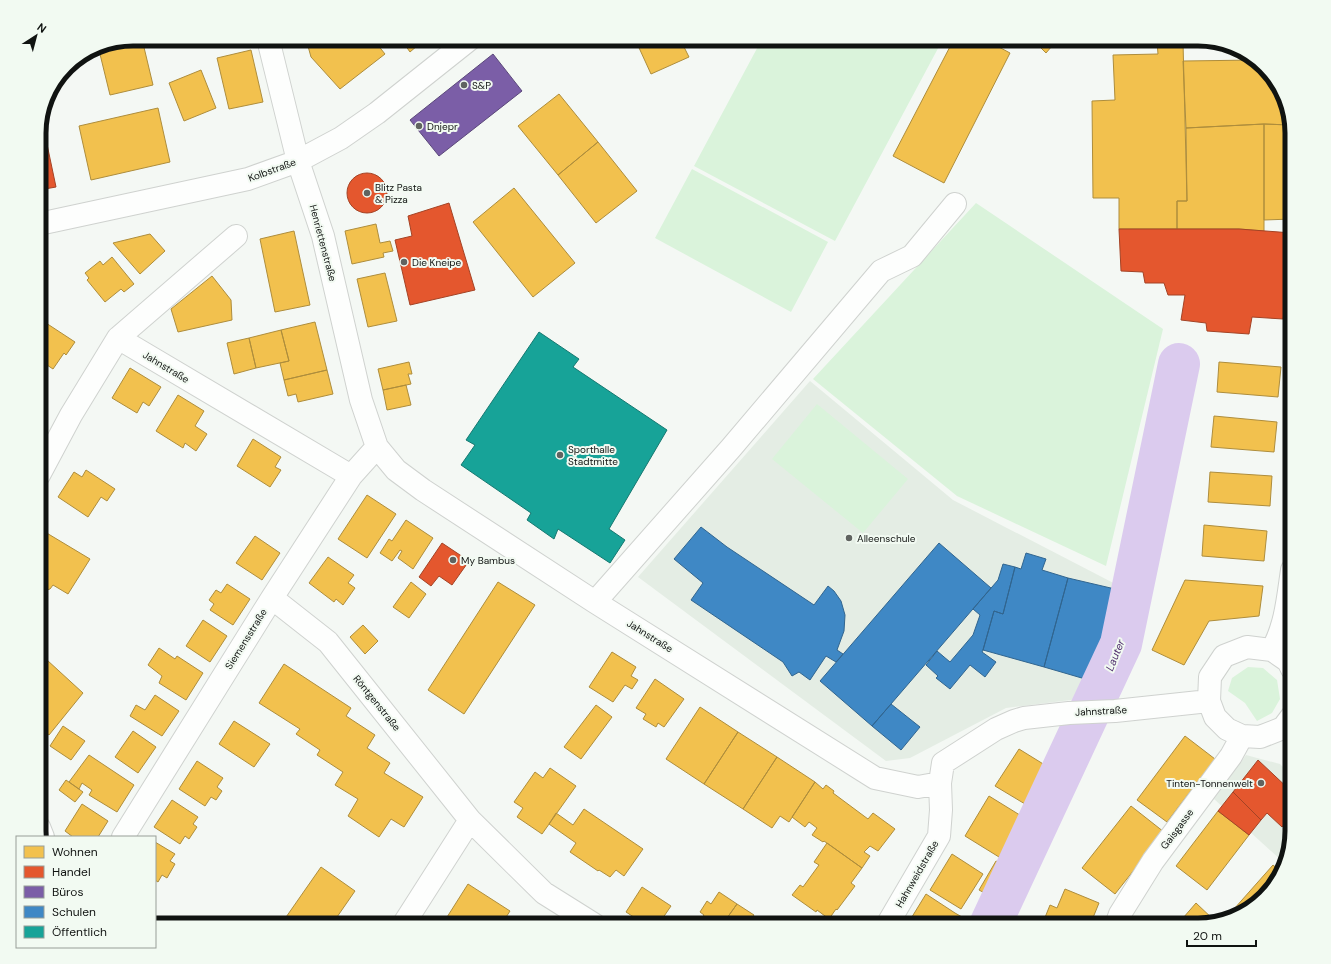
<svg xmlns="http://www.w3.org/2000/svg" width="1331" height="964" font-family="'DM Sans',sans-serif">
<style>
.built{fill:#e4ede4}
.green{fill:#daf3db}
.homes{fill:#f2c14e;stroke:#ae8d3c}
.shops{fill:#e4572e;stroke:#a44325}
.offices{fill:#7b5ea7;stroke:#5b487a}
.schools{fill:#3f88c5;stroke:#31658f}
.public{fill:#17a398;stroke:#157870}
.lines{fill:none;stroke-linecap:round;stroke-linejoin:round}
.river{stroke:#dbcbee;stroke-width:42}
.minor-casing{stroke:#cfd2cf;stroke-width:24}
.major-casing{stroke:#cfd2cf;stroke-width:24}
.minor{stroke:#fdfefd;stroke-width:22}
.major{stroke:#fdfefd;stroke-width:22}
.poi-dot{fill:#606360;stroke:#f2faf2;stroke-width:1.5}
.labels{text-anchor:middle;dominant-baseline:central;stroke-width:4;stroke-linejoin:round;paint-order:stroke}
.poi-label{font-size:10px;fill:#101311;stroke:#f2faf2;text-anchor:start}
.street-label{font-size:10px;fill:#101311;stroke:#f2faf2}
.water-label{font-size:11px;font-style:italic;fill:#51306e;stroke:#f2faf2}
.rim{fill:none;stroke:#101311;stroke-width:5}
</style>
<rect width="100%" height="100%" fill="#f4f8f4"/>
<path class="built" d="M810,381L953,500L1125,589L1095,697L1006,708L910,758L886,761L638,577Z
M1246,755L1280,764L1292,776V831L1282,861L1214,799Z"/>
<path class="green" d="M762,39H943L835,241L694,166Z
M692,169L828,242L791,312L655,238Z
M976,203L1163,329L1106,566L957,496L813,379Z
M817,404L908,479L863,533L772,459Z
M1248,667L1263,668L1277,680L1280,699L1272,713L1257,721L1245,703L1228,691L1232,678Z"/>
<path class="homes" d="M133,39H142L153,85L110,95L98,46Z
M306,39H373L385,54L340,89L311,57Z
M396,39H425L410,52L405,45L399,44Z
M635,39H680L689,57L651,74Z
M954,39H984L1010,53L944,183L893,156Z
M1032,39H1058L1046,53Z
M1157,42H1183L1187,201H1177V229H1119V198H1093L1092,101L1115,100L1113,55L1158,54Z
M251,50L263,102L229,109L217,58Z
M1256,60L1282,91L1290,125L1264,124L1186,128L1183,61Z
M201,70L216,108L184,121L169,83Z
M559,94L598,142L558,175L518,126Z
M158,108L170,162L91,180L79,126Z
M1264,124L1290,125L1292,133V219L1264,220Z
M1264,124V231L1239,229H1177V201H1187L1186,128Z
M598,142L637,191L596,223L558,175Z
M514,188L575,263L533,297L473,222Z
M376,224L380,243L390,241L393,251L383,253L384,257L352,264L345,231Z
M294,231L310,305L275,312L260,239Z
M150,234L165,251L140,274L113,243Z
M112,257L134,284L124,292L121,289L105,302L87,280L89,278L85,273L100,261L103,265Z
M385,273L397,321L368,327L357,279Z
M212,276L231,300L232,320L178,332L171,309Z
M315,322L327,370L284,380L280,363L289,361L281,330Z
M46,323L75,342L66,355L64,353L53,369L41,361L39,363V334Z
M281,330L289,361L256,368L249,338Z
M249,338L256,368L234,374L227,343Z
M409,362L412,374H408L411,384L383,390L378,369Z
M1219,362L1281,367L1278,397L1217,392Z
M130,368L161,387L149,406L143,402L137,413L112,398Z
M327,370L333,394L298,402L296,394L288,396L284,380Z
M406,385L411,405L387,410L383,390Z
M178,395L204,411L195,426L207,434L196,451L185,443L183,448L156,431Z
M1214,416L1277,422L1274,452L1211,447Z
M253,439L281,457L275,467L281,470L270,487L237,466Z
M86,470L115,489L107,501L101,497L88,517L58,497L74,472L82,477Z
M1210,472L1272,476L1270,506L1208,502Z
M367,495L396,514L367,558L338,539Z
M406,520L433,538L413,569L398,558L402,551L400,550L392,561L380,553L389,539L392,541Z
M1204,525L1267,531L1264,561L1202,556Z
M45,532L90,559L68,594L53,585L50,589L47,590L39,588V542Z
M255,536L280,553L262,580L236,563Z
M328,557L354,575L348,583L355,588L343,605L336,599L334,602L309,583Z
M1185,580L1263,586L1259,616L1209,621L1184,665L1152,650Z
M411,582L426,594L409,618L393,607Z
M498,582L535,605L464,714L428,690Z
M227,584L250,599L233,625L210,610L214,604L209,600L216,590L221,593Z
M203,620L227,636L210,662L186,646Z
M363,625L378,641L365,654L350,637Z
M159,648L175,659L177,656L203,673L186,700L159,683L162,676L148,665Z
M612,652L636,667L631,676L638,680L632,689L625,685L613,702L589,687Z
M47,660L83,693L49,735L39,727V669Z
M284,664L351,708L346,716L375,735L367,748L390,763L384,773L423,797L404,827L391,819L379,837L348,816L358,799L335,785L343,772L317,755L320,750L296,734L300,729L259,703Z
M655,679L684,699L664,727L658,723L656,727L643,719L646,714L636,708Z
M155,695L179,711L162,736L130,716L136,705L145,710Z
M596,705L612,717L581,759L564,747Z
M700,707L738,732L704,784L666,759Z
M234,721L270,744L254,767L219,744Z
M63,726L85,741L71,760L50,746Z
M133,731L156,747L138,773L115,757Z
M738,732L777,757L743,809L704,784Z
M1185,736L1215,759L1167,822L1137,800Z
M1019,749L1053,770L1030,807L995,786Z
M89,755L134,785L117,812L89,795L92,790L82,783L79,789L69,782Z
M777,757L815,782L789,822L780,816L772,828L743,809Z
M197,761L223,778L217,787L222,791L216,800L211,797L205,806L179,789Z
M550,768L576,786L542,834L517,817L523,808L514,802L535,772L543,778Z
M66,780L83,792L75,802L59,790Z
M815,782L823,789L826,785L834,791L833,793L868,819L873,813L895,829L878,851L870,846L864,852L870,856L862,868L824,841L823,842L812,835L817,828L809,822L805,827L792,817Z
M989,796L1023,817L999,857L965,836Z
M172,800L198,817L193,824L197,827L189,839L185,836L180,844L154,827Z
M82,804L108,821L98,837H73L65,831Z
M1131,806L1164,832L1115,894L1082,868Z
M584,809L643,849L624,876L616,870L610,877L599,870L598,871L570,852L576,843L549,824L556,813L573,825Z
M1218,811L1249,835L1207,890L1176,866Z
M155,842L175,854L170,861L175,864L167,878L162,875L158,882L155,880Z
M827,843L862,868L851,883L855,886L837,910L836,909L829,919L817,910L816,912L792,895L800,885L803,887L819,865L814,862Z
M952,854L983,874L961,909L930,890Z
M996,861L1009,868L992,897L979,890Z
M1273,865L1279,870L1273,888L1240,915L1226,918Z
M321,867L355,891L337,917L343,921L341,925H292L284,920Z
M468,884L510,911L501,925H442Z
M642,887L671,906L658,925H646L626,912Z
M1065,889L1099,903L1090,925H1042L1050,905L1057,908Z
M719,892L737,904L722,925H697L704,915L700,912L707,901L711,904Z
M926,894L955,913L976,925H907Z
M1196,903L1215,921L1198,925H1177Z
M737,904L754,915L747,925H722Z"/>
<path class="shops" d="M44,130L56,187L39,190V131Z
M347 193a20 20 0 1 1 40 0a20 20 0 1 1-40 0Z
M449,203L475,290L410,305L395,240L412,236L408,216Z
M1119,229H1239L1292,233V266L1283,319L1252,317L1249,334L1207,331L1206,323L1181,320L1185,295H1168L1164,283H1145L1143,272L1121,271Z
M442,543L469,561L452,585L439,576L431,586L419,577Z
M1258,760L1292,792V816L1282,827L1267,813L1261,820L1233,792Z
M1233,792L1261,820L1249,835L1218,811Z"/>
<path class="offices" d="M493,54L522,91L439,156L410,120Z"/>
<path class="schools" d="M701,527L727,547L814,605L828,586L834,591L841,601L845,615L844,631L837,650L843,654L836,662L826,656L810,680L799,672L792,676L783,662L691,600L703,583L674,559Z
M939,543L991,588L872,726L820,681Z
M1026,553L1046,559L1042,570L1068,578L1044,667L983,650L994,611L1003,614L1015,567L1021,569Z
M1003,564L1015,567L1003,614L994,611L983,650L982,652L996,662L985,677L970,665L950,689L936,678L938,676L926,665L937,651L950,662L973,635L980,615L973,609L998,580Z
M1068,578L1115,589L1092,681L1044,667Z
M891,704L920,727L901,750L872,726Z"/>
<path class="public" d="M539,332L579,359L573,367L667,430L609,529L625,540L610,563L558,529L554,539L527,520L531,513L461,465L475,445L466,440Z"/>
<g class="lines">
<path class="river" d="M990,925L1121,644L1179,364"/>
<g class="minor-casing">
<path id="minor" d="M268,39L298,161L323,236L361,400L377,447L396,470L423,490L595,602L875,778L918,787L940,783
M39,224L248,179L298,161L341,138L377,113L470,39
M118,338L351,476
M39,475L71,415L118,338L236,236
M272,598L328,642L470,820L544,893L595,925
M595,602L731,448L881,271L912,256L955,204
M1272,650C1286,625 1288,597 1292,570
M1292,669L1288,661L1272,650L1247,647L1224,656L1210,677L1209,701L1215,717L1227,729L1242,736L1260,737L1283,728L1292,716
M123,837L272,598L351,476L377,447
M403,925L470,820
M887,925L939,836L941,810L940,783L943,763L996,729L1014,721L1024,718L1069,713L1115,711L1209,701
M1116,925L1120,914L1153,861L1231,756L1242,736"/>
</g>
<g class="major-casing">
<path id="major" d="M39,827L43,837"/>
</g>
<use href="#minor" class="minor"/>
<use href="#major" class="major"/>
</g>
<g class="poi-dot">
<circle cx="464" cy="85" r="4"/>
<circle cx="419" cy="126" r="4"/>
<circle cx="367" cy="193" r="4"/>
<circle cx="404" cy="262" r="4"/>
<circle cx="560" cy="455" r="4"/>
<circle cx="849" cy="538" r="4"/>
<circle cx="453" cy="560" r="4"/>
<circle cx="1261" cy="783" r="4"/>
</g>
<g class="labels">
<g class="poi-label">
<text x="472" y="85">S&amp;P</text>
<text x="427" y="126">Dnjepr</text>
<text x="375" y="187">Blitz Pasta<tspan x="375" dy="12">&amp; Pizza</tspan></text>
<text x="412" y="262">Die Kneipe</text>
<text x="568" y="449">Sporthalle<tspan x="568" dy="12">Stadtmitte</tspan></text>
<text x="857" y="538">Alleenschule</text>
<text x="461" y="560">My Bambus</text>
<text x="1253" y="783" text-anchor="end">Tinten-Tonnenwelt</text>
</g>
<g class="street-label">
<text transform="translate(272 170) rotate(-20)">Kolbstraße</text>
<text transform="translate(323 243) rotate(75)">Henriettenstraße</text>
<text transform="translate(166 367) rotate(31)">Jahnstraße</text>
<text transform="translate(650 636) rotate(32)">Jahnstraße</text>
<text transform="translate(246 639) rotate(-58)">Siemensstraße</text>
<text transform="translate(377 703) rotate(51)">Röntgenstraße</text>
<text transform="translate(1101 711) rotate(-3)">Jahnstraße</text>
<text transform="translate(1177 829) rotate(-53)">Gaisgasse</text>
<text transform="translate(917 874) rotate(-60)">Hahnweidstraße</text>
</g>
<g class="water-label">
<text transform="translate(1115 655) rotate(-68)">Lauter</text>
</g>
</g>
<path d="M0 0H1331V964H0ZM133 46H1198A87 87 0 0 1 1285 133V831A87 87 0 0 1 1198 918H133A87 87 0 0 1 46 831V133A87 87 0 0 1 133 46Z" fill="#f2faf2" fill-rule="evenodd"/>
<path class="rim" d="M133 46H1198A87 87 0 0 1 1285 133V831A87 87 0 0 1 1198 918H133A87 87 0 0 1 46 831V133A87 87 0 0 1 133 46Z"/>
<rect x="16" y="836" width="140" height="112" fill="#f2faf2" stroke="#989e98"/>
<rect x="24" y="846" width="20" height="12" fill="#f2c14e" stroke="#989e98"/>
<text x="52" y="856" font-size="12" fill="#101311">Wohnen</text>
<rect x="24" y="866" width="20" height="12" fill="#e4572e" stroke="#989e98"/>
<text x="52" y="876" font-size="12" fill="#101311">Handel</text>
<rect x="24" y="886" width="20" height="12" fill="#7b5ea7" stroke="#989e98"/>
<text x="52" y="896" font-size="12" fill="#101311">Büros</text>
<rect x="24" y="906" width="20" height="12" fill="#3f88c5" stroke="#989e98"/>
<text x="52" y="916" font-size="12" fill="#101311">Schulen</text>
<rect x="24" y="926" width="20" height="12" fill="#17a398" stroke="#989e98"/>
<text x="52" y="936" font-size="12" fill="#101311">Öffentlich</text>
<g transform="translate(36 36) rotate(36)" stroke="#f2faf2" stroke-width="3" paint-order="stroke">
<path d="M0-3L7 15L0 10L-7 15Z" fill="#101311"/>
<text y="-6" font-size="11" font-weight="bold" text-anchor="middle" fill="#101311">N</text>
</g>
<path d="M1187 940v6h69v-6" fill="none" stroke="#101311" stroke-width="2"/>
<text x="1193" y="940" font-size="12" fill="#101311" stroke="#f2faf2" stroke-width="3" paint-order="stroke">20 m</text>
</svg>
